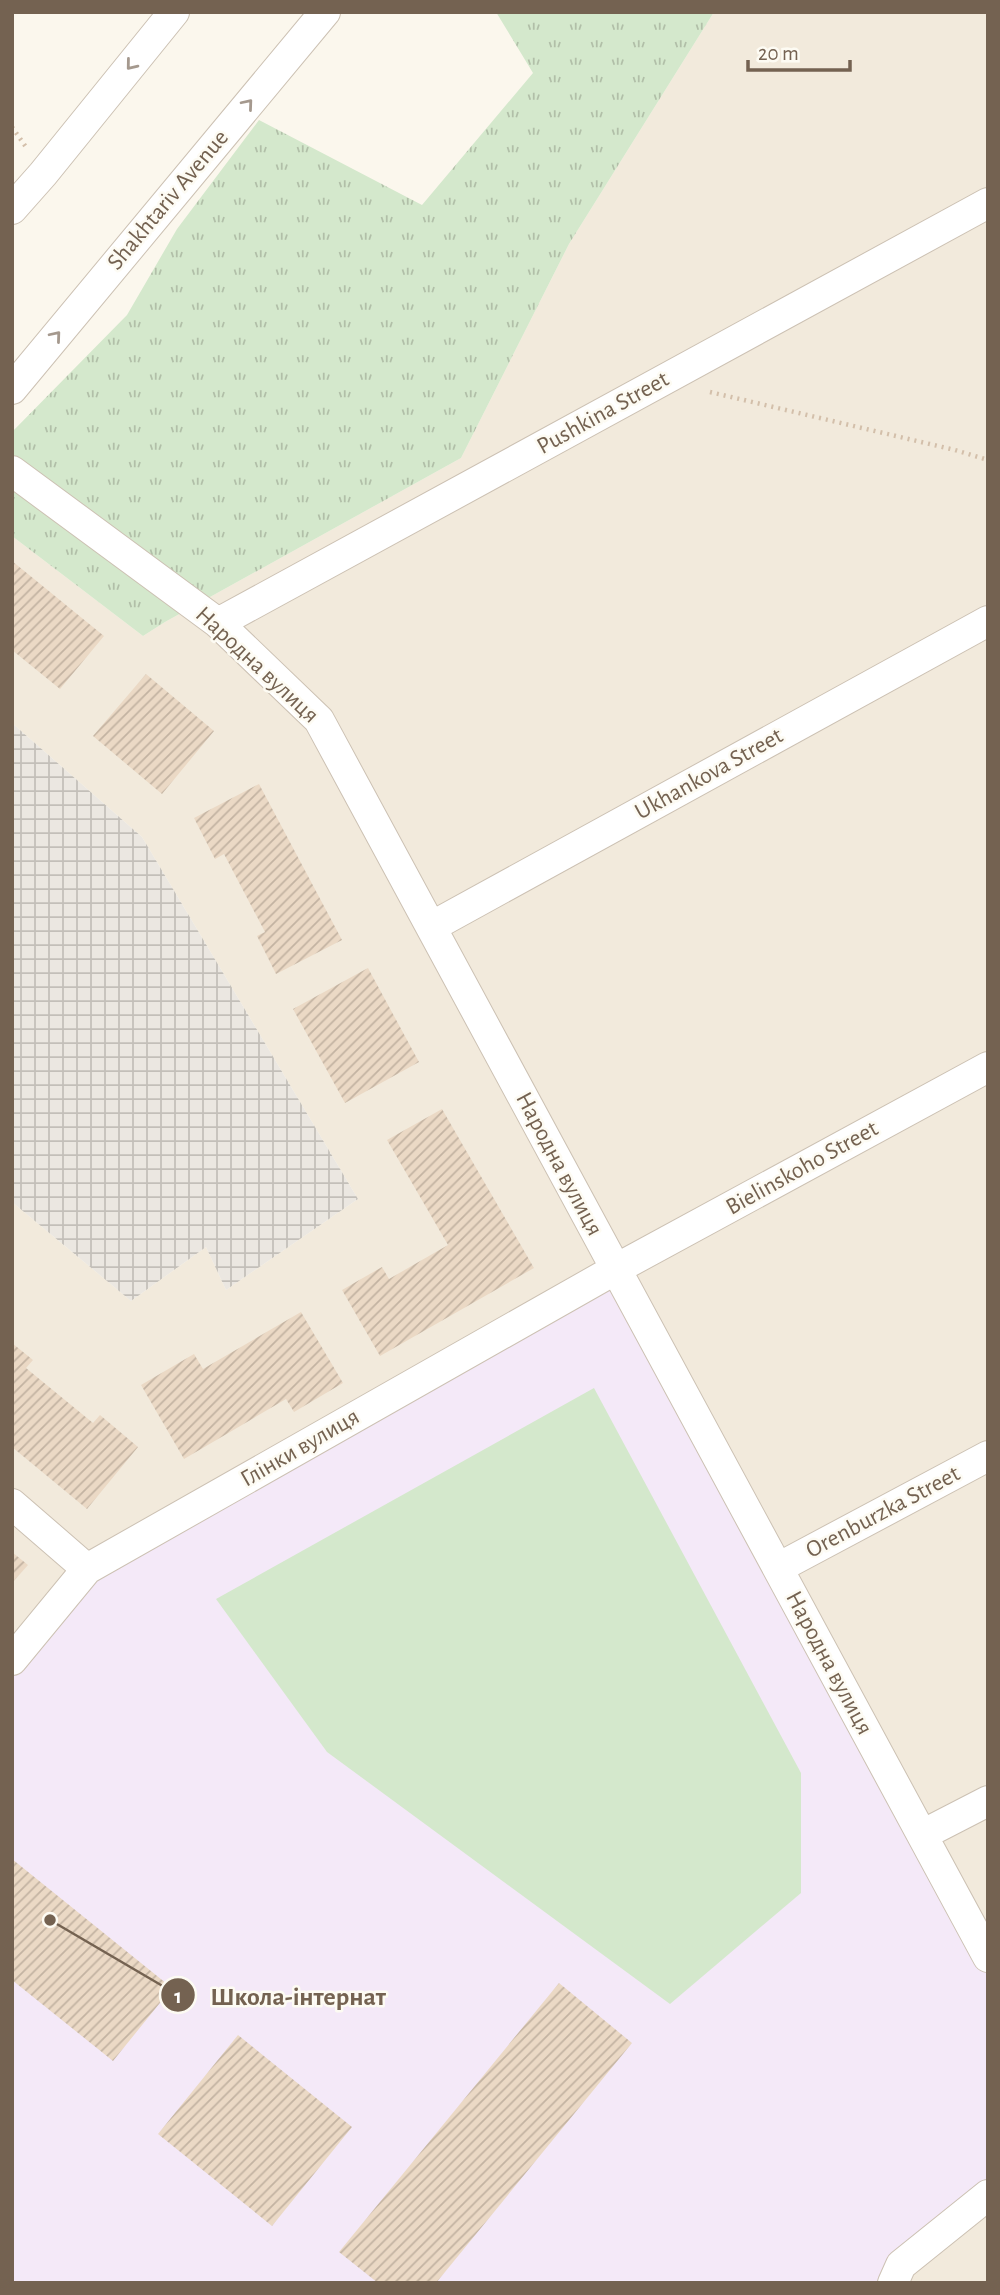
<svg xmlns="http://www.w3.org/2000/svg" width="1000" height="2295" font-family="'Alegreya Sans',sans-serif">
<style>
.residential{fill:#f2eadc}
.industrial{fill:url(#industrial-grid)}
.education{fill:#f4e9f8}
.grass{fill:url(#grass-tufts)}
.pitch{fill:#d4e8cc}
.building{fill:url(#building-hatch)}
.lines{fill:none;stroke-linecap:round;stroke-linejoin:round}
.street-casing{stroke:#ccc1b3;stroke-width:32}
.path{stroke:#d3bfaa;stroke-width:4.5;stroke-dasharray:2 5;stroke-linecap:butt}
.street{stroke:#fff;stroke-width:30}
.oneway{stroke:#a5998e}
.labels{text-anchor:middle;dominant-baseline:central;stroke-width:5;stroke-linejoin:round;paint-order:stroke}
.street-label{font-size:24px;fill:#746251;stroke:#fdfbf3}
.leader{fill:none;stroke:#746251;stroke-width:2.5}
.callout-dot{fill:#746251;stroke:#fdfbf3;stroke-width:2.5}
.mark-label{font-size:21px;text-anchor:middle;font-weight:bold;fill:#fff}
.callout-label{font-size:26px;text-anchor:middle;font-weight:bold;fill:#746251;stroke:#fdfbf3;stroke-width:5;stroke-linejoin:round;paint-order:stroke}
</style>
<defs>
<pattern id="industrial-grid" width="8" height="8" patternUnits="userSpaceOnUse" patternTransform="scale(1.75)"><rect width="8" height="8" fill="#ebe7e1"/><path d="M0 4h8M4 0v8" fill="none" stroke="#c3bfb9"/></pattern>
<pattern id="grass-tufts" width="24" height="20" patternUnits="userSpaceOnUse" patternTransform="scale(1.75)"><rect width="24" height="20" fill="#d4e8cc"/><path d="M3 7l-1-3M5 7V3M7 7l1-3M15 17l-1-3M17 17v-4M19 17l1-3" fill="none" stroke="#b1bfa8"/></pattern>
<pattern id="building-hatch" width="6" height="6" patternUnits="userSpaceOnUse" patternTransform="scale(1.75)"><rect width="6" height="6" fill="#ebd9c5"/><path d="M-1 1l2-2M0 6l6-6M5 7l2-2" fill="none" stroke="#c3b3a2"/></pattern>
</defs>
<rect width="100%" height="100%" fill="#fbf7ed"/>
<path class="residential" d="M714,12H988V1957L616,1269L12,1660V1202L131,1301L206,1247L226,1290L358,1199L142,837L12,723V536L143,636L165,622L461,458L569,244Z
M988,2195V2283H893Z"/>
<path class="industrial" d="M12,723L142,837L358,1199L226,1290L206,1247L131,1301L12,1202Z"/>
<path class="education" d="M616,1269L988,1957V2195L893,2283H12V1660L87,1569Z"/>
<path class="grass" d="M496,12H714L569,244L461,458L165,622L143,636L12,536V432L127,315L177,229L259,120L422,205L533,73Z"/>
<path class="pitch" d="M594,1388L801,1773V1893L670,2004L327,1752L216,1599Z"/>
<path class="building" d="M12,561L104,636L60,689L12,650Z
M146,674L214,731L162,794L93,736Z
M259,784L342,940L276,974L257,936L265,932L224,854L215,859L194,818Z
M368,968L419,1062L345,1103L293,1009Z
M442,1109L534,1268L380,1356L342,1290L382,1267L389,1279L448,1245L387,1140Z
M301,1312L343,1383L294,1412L286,1399L184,1459L141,1385L194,1354L203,1369Z
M12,1343L33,1360L26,1368L93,1423L100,1415L138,1447L87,1509L12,1447Z
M12,1552L28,1565L12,1583Z
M12,1859L172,1988L113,2061L12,1980Z
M559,1983L632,2043L436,2283H378L339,2252Z
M238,2035L352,2127L272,2226L158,2134Z"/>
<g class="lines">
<g class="street-casing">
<path id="street" d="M12,209L43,174L174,12
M12,389L325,12
M12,471L218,623L319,720L988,1957
M218,623L988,203
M431,927L988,621
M12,1504L87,1569
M778,1568L988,1456
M12,1660L87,1569L616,1269L988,1067
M922,1835L988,1801
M893,2283L901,2265L988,2195"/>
</g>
<path class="path" d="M12,127L26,147
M710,392L955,450L988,460"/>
<use href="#street" class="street"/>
</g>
<defs><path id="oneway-chevron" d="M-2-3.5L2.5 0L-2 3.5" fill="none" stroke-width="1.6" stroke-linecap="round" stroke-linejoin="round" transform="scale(1.75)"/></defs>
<g class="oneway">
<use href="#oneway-chevron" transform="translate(131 65) rotate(129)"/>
<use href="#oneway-chevron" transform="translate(248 104) rotate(-50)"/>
<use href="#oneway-chevron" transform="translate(56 336) rotate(-50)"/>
</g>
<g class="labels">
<g class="street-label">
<text transform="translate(168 200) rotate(-50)">Shakhtariv Avenue</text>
<text transform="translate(603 413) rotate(-29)">Pushkina Street</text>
<text transform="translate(257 665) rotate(43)">Народна вулиця</text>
<text transform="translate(709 774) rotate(-29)">Ukhankova Street</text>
<text transform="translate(559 1164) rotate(62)">Народна вулиця</text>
<text transform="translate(802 1168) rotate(-29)">Bielinskoho Street</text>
<text transform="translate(300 1448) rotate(-30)">Глінки вулиця</text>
<text transform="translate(883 1512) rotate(-28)">Orenburzka Street</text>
<text transform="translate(829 1663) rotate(62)">Народна вулиця</text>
</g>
</g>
<path class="leader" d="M50 1920L178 1995"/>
<g class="callout-dot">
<circle cx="50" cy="1920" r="7"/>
<circle cx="178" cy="1995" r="18"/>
</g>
<g class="mark-label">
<text x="178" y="2003">1</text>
</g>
<g class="callout-label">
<text x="298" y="2005">Школа-інтернат</text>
</g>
<rect width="1000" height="2295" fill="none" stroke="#746251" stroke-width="28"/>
<path d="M748 60v10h102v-10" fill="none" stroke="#746251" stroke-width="3.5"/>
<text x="758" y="60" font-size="21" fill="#746251" stroke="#fdfbf3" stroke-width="5" paint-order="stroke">20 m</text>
</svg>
